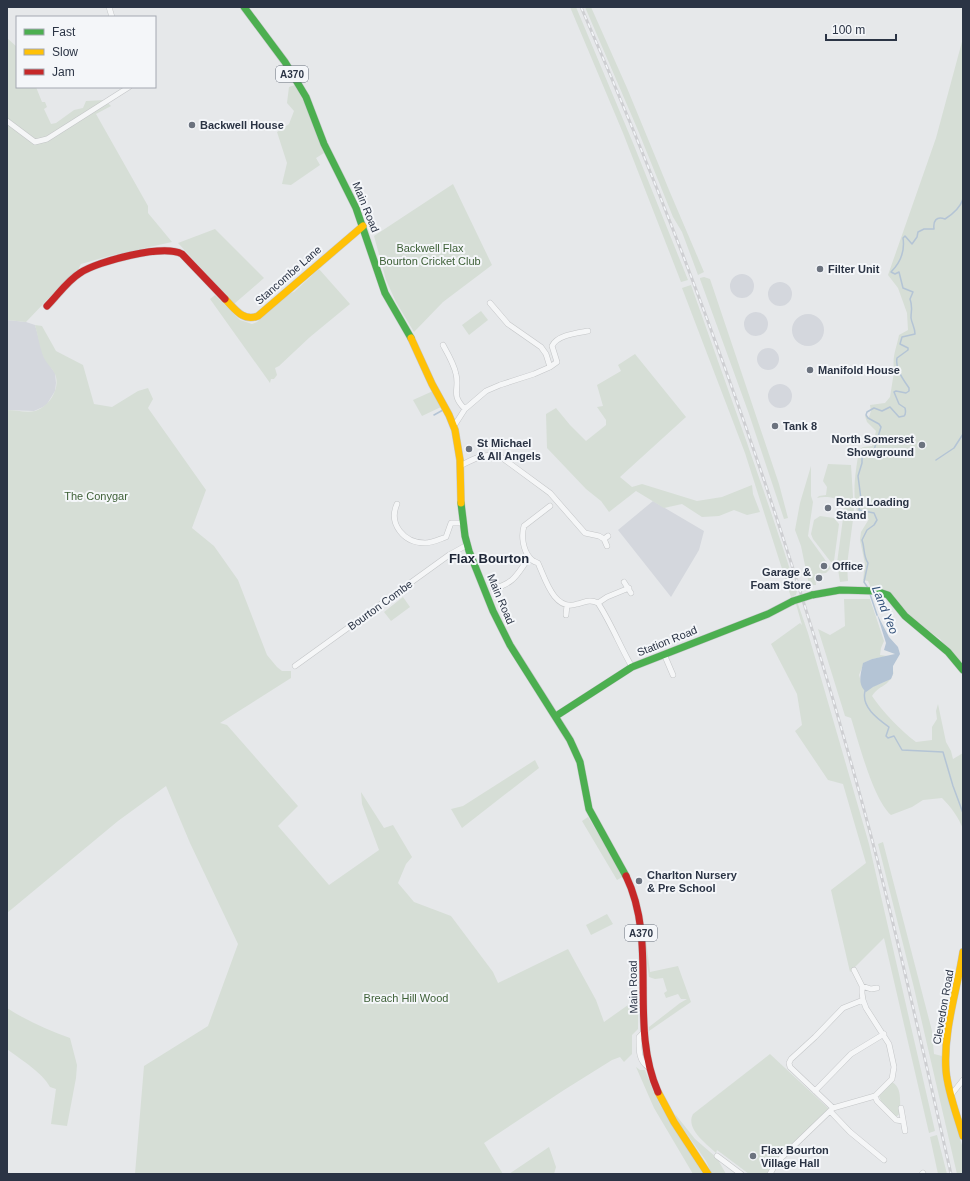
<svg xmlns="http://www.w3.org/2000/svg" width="970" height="1181" font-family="Arial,sans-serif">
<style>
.built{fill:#d4d7dd}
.green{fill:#d6ded6}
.water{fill:#b4c4d5}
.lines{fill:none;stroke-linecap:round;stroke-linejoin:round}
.stream{stroke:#b4c4d5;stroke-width:1.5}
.street-casing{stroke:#c4c6c8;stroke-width:6}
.fast-casing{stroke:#c4c6c8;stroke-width:8}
.slow-casing{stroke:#c4c6c8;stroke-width:8}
.jam-casing{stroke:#c4c6c8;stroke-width:8}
.street{stroke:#f5f6f7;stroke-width:5}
.fast{stroke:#4caf50;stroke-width:7}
.slow{stroke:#ffc107;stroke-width:7}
.jam{stroke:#c62828;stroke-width:7}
.rail-casing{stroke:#cecfd2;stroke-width:3}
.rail{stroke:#f4f6f9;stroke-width:1.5;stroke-dasharray:4.5;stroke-linecap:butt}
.fast-bridge-casing{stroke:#c4c6c8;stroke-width:8;stroke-linecap:butt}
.fast-bridge{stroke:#4caf50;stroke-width:7}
.poi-dot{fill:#6c737f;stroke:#f4f6f9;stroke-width:1.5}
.labels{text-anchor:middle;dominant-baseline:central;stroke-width:4;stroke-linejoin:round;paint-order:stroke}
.shield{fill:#f4f6f9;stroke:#676e7b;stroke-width:1}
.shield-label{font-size:10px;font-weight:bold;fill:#2b3445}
.poi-label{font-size:11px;font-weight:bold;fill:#2b3445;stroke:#f4f6f9;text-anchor:start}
.street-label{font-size:11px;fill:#2b3445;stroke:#f4f6f9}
.park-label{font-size:11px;fill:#3f6138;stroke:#f4f6f9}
.water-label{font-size:12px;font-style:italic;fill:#34527a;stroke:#f4f6f9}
.quarter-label{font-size:13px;font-weight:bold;fill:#1d2536;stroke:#f4f6f9}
</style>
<rect width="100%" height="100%" fill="#e6e8ea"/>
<path class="built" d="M730 286a12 12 0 1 1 24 0a12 12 0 1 1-24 0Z
M768 294a12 12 0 1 1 24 0a12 12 0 1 1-24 0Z
M744 324a12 12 0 1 1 24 0a12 12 0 1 1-24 0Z
M792 330a16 16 0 1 1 32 0a16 16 0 1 1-32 0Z
M7,320L26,322L35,325L44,357L55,373L56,383L55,391L47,404L43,407L34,411L7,410Z
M757 359a11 11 0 1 1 22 0a11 11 0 1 1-22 0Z
M768 396a12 12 0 1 1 24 0a12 12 0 1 1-24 0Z
M653,501L704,531L699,550L671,597L618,530Z"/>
<path class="green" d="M570,7H576L633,143L688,280L681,282L623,133Z
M585,7H591L627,88L669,190L704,272L698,275L682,232L673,217L637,128Z
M7,38L17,47V87H36L42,102H45L47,107L44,109L51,124L56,123L74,110L83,108L86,101L105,100L111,106L96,114L148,206V213L172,242L109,256L81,264L77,272L68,278L26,322L7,320Z
M963,38V666L940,639L912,619L900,606L871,588L868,581L863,580L865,564L860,540L861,532L869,519L858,514C851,495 856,470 859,450L863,447L872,446L876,431L867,422L865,416L869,417L871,411L870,405L885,403L890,397L894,372H901L899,366L894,368C892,357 897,346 899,335L908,330L907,313L898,288L888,275L936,138Z
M295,85L310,113L324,153L316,158L320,165L291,185L282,184L287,163L277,132L289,124L294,111L287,103L289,87Z
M453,184L492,265L443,302L414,332L396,302L386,280L374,236Z
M215,229L264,278L234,304L178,243Z
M319,269L350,304L310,337L279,366L275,368L277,375L274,379H271L270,383L210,299L215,295L240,320L252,324L257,322L274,305L288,294L294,292Z
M704,277L710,279L779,484L788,518L784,519L749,414L700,279V278Z
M691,285C727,387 764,488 797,591L796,595L791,597L745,453L682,288Z
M481,311L488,320L469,335L462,325Z
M35,325L42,326L56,351L83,365L94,404L112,407L138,391L148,388L153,399L148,408L206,490L192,528L214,546L238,580L267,655L277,667L282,671H291V678L220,723L227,725L298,806L278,826L329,885L379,850L362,804L361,792L384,828L393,825L412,857L406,864L398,883L414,902L451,916L493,972L498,983L568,949L596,1000L604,1022L638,998V1029L632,1035V1054L624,1062L620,1057L612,1060L564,1090L484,1143L503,1174H135L144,1066L208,1026L238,944L190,843L166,786L118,821L7,913V410C15,410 27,413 35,411C49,407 61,388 55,374C52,368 47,364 44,358C40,349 38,336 35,325Z
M635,354L686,417L620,477L632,487L642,484L697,501L722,497L752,485L753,494L760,512L747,515L734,510L719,516L702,517L682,504L664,508L636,491L609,512L601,501L586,489L547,448L546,414L556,408L570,425L586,441L606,425V420L597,407L603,406L597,385L621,371L618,365Z
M433,391L441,407L422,416L413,400Z
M828,464L851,465L854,512L847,565L848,581L840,582L837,563L844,511L843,503C836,497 825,496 817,498L819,496L826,495L827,487L823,481Z
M811,466V496L813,502L808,536L831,568L826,573L815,574L816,585H809L801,546L795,530L800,503Z
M820,516L834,518L839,524L834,561L832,563L830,561L813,539L811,534L814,520Z
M403,597L410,607L391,621L384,612Z
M844,599H870L884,641L881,648L880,655L888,656L872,659L864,663L859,675L862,685L868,689C878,683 891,683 894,671V672C888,688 880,684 872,696C882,711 901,731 916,742L932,740V727L937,719L936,711L938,704L946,742L951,751L953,759L963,753V829C959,818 951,807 942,798L923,800L912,807L891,815C873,799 859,743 851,718L845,716L818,629L830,635L845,626Z
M796,604H798L808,633L869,844L935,1131L929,1133L884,938L850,972L831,890L866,863L843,784L828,780L795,731L802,725L797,694L771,644L800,623L802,625Z
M535,760L539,768L462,828L451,809L463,806Z
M588,817L624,876L617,880L582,821Z
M883,842L932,1031L934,1054L942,1056L946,1087L963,1149V1174H957L914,988L878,844Z
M607,914L613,924L591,935L586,925Z
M643,916L650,972L678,966L691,1002L649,1031V1027L680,1003L687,999H681L678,994L666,998L664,993L667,991L663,978L655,979L649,977L640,917Z
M7,1008C27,1021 48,1030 70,1038L77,1065L76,1078L67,1126L51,1124L56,1089L50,1087C43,1073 20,1059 7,1049Z
M770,1054L828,1108V1111L774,1161L768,1174H749L717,1150L716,1153C707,1144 685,1129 693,1114Z
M636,1067L640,1070H645L654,1093L660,1105L703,1174H693L654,1108Z
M892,1082C903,1088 899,1103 901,1113L897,1116H895L881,1101L879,1096Z
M675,1114L695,1139L717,1158L726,1174H712L706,1161L677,1120Z
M937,1135L947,1174H938L930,1137Z
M549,1147L556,1167L554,1174H509Z"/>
<path class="water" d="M877,614L889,637L898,647L900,654L893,666V674L891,679L873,687L866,692C857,684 861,673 863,663L872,659L895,654L884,650L886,643Z"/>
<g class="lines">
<path class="stream" d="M963,55V59
M434,415L443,410
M936,460L954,448L963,434
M868,588L864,582L868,563C863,556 865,548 862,540L867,530L874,525L877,520L874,513L859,510L861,499L858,476L862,463V453L865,451L874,450L881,427L879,424L868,418L866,415L867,412L874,408L882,411L890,407L899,417L904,416C906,414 906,412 905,408L899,404L894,392L896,391L906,393L909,391V388C903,379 895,369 897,358L908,350V348L900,344L902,337L915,334C915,328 912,324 911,318C911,310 913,307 910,299L913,292L903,288L899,272L895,274L891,272C900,263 905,251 903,238L905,236L912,244L917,237L918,232L924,229H934C933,221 936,216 945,219C953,214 960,208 963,199
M870,594L877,615
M865,691C861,707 878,719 889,727L886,736L888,738L894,736L902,750L943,752L953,786L963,813"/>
<g class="street-casing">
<path id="street" d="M109,7L112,17
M7,121L35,142L47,139L129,87
M443,345C448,354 454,364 456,374C460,390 450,394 465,409
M550,367L557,362L552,346C557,335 577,333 588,331
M453,425L456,423L465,409L486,391L500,385L534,374L550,367L546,354L541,347L508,324L490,303
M460,466C473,459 486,452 501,457L550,493L585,533L599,536L604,539L608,536
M397,504C388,524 404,543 425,543C432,543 440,539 446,537L451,523H462
M550,506L524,526C521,536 523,550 530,558C532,561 535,562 538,563C545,578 554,612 577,604C585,602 590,599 598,603C611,623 620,646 632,667
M604,539L607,546
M624,582L631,593
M493,589C516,582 516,575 529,558
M598,603L607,597L629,588
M566,615L567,605
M664,654L673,675
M295,666L449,555L467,545
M862,986L871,989L877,988
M645,1031L639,1037C639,1049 638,1060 648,1067
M815,1091L851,1054L884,1034
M951,1095L963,1080
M875,1096L877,1101L896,1120L903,1121
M833,1108L790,1067L789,1063L791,1059L815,1037L843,1008L863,1000L862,993V986L854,970
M901,1108L905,1131
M830,1111L850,1132L884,1160
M717,1156L741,1174
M770,1174L776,1163L833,1108L875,1096L892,1079L894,1067L889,1044L866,1008L863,1000
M922,1174L923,1173"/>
</g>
<g class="fast-casing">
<path id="fast" d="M244,7L285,62L306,97L324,144L356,208L385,293L411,338
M461,503L465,536L469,551L493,611L510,645L570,740L580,762L589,809L626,876
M812,595L840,590L876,591L888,595L905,616L948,652L963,670
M556,716L632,667L768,614L793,601"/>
</g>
<g class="slow-casing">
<path id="slow" d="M225,299C235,309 243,322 258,316L363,226
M411,338L432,384L449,415L455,430L460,460L461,503
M963,952C957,991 943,1031 946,1071C948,1093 957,1115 963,1136
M658,1092L674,1122L708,1174"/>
</g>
<g class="jam-casing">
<path id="jam" d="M47,306C58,295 67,281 80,273C98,261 163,244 182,254L225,299
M626,876C659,944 628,1024 658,1092"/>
</g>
<use href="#street" class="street"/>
<use href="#fast" class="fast"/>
<use href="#slow" class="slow"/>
<use href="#jam" class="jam"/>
<g class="rail-casing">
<path id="rail" d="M581,7C698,274 795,550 870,832C900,945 925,1060 951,1174"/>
</g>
<use href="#rail" class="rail"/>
<g class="fast-bridge-casing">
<path id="fast-bridge" d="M793,601L812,595"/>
</g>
<use href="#fast-bridge" class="fast-bridge"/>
</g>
<g class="poi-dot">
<circle cx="192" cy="125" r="4"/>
<circle cx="820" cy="269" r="4"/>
<circle cx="810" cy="370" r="4"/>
<circle cx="775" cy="426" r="4"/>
<circle cx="922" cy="445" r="4"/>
<circle cx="469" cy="449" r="4"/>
<circle cx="828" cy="508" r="4"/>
<circle cx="824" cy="566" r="4"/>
<circle cx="819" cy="578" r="4"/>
<circle cx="639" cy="881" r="4"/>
<circle cx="753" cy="1156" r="4"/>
</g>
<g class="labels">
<g class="shield">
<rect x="276" y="66" width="32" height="16" rx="3"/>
<rect x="625" y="925" width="32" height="16" rx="3"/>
</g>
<g class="shield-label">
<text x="292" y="74">A370</text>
<text x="641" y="933">A370</text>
</g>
<g class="poi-label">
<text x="200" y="125">Backwell House</text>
<text x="828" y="269">Filter Unit</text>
<text x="818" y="370">Manifold House</text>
<text x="783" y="426">Tank 8</text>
<text x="914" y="439" text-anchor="end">North Somerset<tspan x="914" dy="13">Showground</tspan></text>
<text x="477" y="443">St Michael<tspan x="477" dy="13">&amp; All Angels</tspan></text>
<text x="836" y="502">Road Loading<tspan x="836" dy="13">Stand</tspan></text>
<text x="832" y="566">Office</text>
<text x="811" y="572" text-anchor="end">Garage &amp;<tspan x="811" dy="13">Foam Store</tspan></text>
<text x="647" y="875">Charlton Nursery<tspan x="647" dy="13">&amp; Pre School</tspan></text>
<text x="761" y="1150">Flax Bourton<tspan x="761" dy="13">Village Hall</tspan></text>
</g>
<g class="street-label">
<text transform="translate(366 207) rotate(68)">Main Road</text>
<text transform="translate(288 275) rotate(-41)">Stancombe Lane</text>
<text transform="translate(501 599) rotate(67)">Main Road</text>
<text transform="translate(380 605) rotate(-36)">Bourton Combe</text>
<text transform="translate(667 641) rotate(-22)">Station Road</text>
<text transform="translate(633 987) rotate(-91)">Main Road</text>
<text transform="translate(943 1007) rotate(-80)">Clevedon Road</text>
</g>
<g class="park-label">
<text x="430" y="248">Backwell Flax<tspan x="430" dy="13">Bourton Cricket Club</tspan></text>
<text x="96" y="496">The Conygar</text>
<text x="406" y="998">Breach Hill Wood</text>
</g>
<g class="water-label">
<text transform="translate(885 610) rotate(68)">Land Yeo</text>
</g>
<g class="quarter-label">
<text x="489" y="558">Flax Bourton</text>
</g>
</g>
<rect width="970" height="1181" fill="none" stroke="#2b3445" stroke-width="16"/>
<rect x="16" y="16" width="140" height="72" fill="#f4f6f9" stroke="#a4a8b1"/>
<rect x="24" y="29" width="20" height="6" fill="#4caf50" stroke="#a4a8b1"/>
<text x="52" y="36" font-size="12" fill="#2b3445">Fast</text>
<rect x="24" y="49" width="20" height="6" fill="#ffc107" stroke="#a4a8b1"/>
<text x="52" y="56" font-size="12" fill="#2b3445">Slow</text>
<rect x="24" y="69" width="20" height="6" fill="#c62828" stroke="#a4a8b1"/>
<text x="52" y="76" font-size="12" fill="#2b3445">Jam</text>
<path d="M826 34v6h70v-6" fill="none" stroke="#2b3445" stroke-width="2"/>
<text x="832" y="34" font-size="12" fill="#2b3445" stroke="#f4f6f9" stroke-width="3" paint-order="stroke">100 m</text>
</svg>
